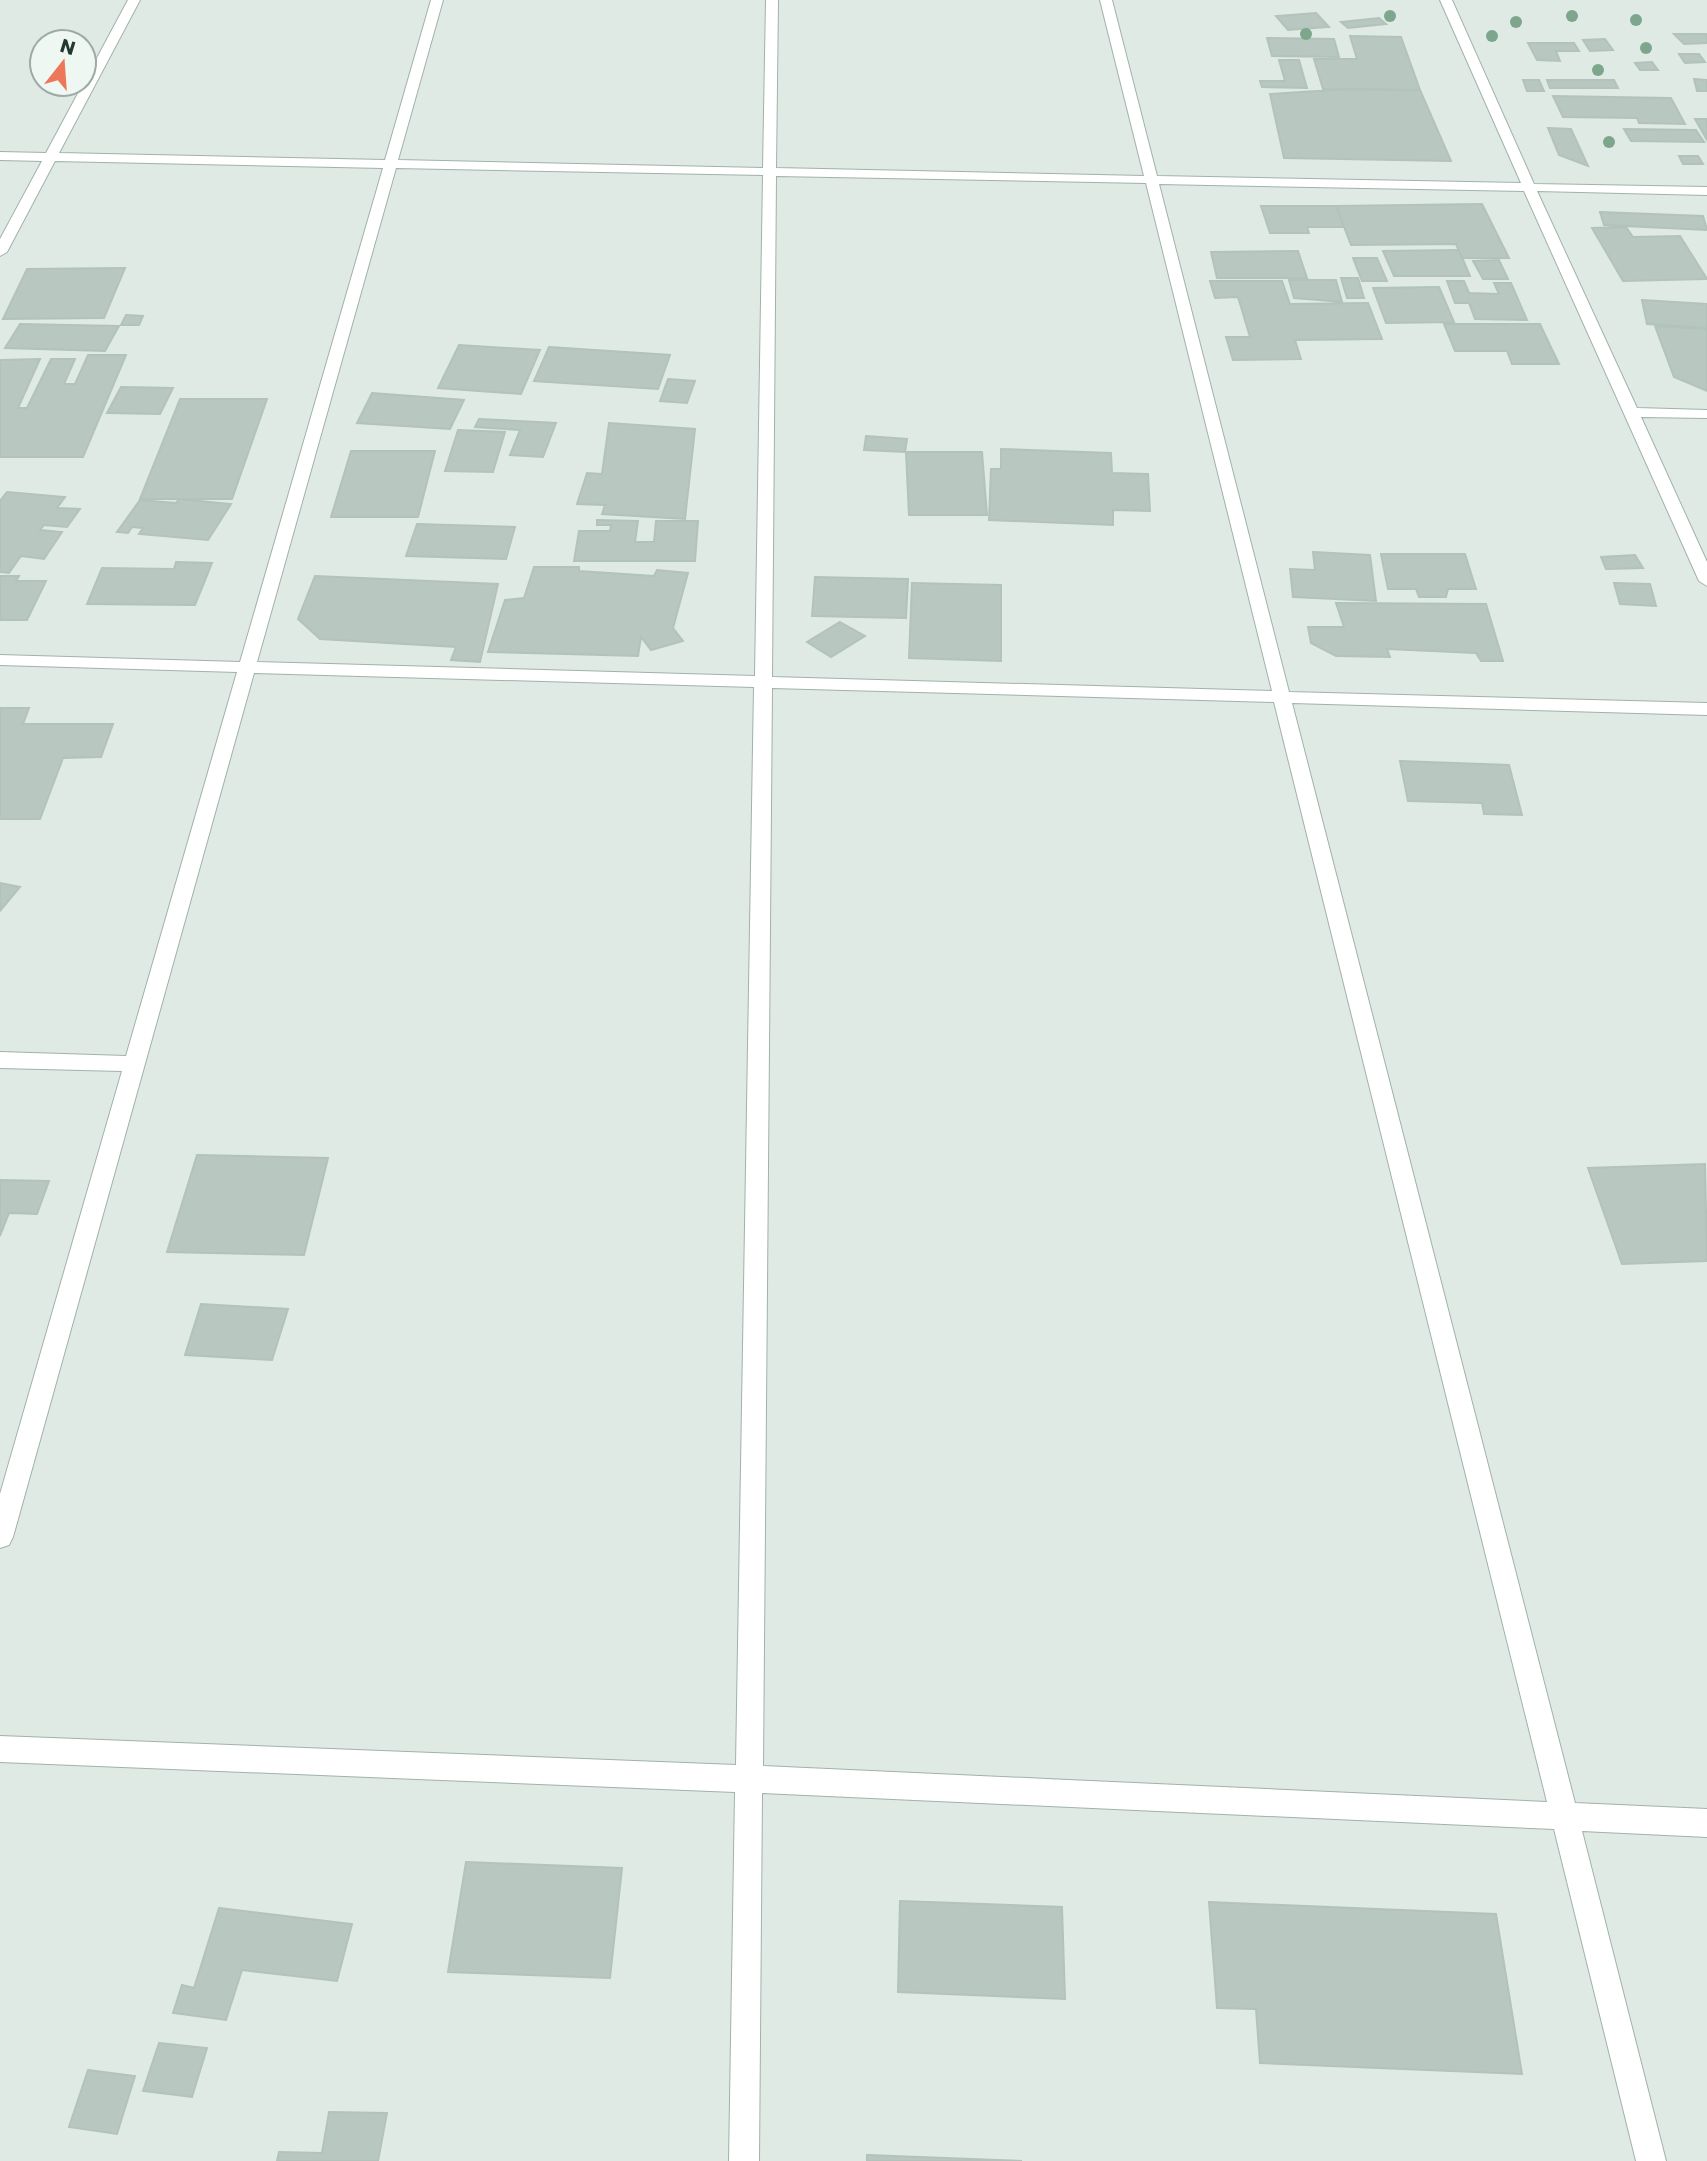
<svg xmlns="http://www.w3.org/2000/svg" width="1707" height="2161" font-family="Poppins,sans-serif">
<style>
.building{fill:#b8c7c0;stroke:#b2c3bb;stroke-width:2}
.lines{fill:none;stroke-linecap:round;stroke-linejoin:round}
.minor-casing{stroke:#a2b1ab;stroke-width:2}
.minor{fill:#fff;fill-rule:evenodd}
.tree{fill:#7da68c}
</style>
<rect width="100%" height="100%" fill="#dfeae5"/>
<path class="building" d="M1316,13L1329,27L1288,30L1276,16Z
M1379,18L1386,24L1348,28L1341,22Z
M1674,34H1707V43L1684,44Z
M1350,36L1401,37L1420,90L1323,89L1314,59H1357Z
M1267,38L1334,39L1339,57L1272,56Z
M1605,39L1613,50L1590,51L1583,40Z
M1528,43H1574L1579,51H1556L1560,61L1537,60Z
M1679,54H1699L1705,62L1685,63Z
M1279,60H1299L1307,88L1262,87L1260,81H1285Z
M1652,62L1658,70H1640L1635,63Z
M1694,79L1707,80V91H1697Z
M1523,80H1539L1544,91H1527Z
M1547,80H1614L1618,88H1550Z
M1348,89L1420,90L1451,161L1284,158L1270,94Z
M1553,96L1671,98L1685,124L1639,123L1637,118L1563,117Z
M1695,119H1707V140Z
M1548,128L1571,129L1588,166L1559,155Z
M1624,129L1696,130L1704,142L1631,141Z
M1679,156H1698L1703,164H1683Z
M1482,204L1509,258H1462L1456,244L1351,245L1336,206Z
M1261,206H1336L1344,227H1307L1309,233H1270Z
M1600,212L1703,216L1707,230L1604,225Z
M1626,227L1633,237L1680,236L1707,279L1623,281L1592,228Z
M1459,250L1470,276H1394L1383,251Z
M1298,251L1307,278H1217L1211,252Z
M1353,258H1377L1387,281H1362Z
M1499,260L1508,279H1483L1473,261Z
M125,268L104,318L3,319L27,269Z
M1341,278H1358L1364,298H1347Z
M1289,280H1336L1342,302L1294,298Z
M1210,281H1282L1290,304L1368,303L1382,339L1295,340L1301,359L1233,360L1226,337H1250L1238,297L1215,298Z
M1447,281H1464L1469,293L1499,294L1494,283H1511L1527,320L1475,319L1469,303H1455Z
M1439,287L1454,322L1386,323L1373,288Z
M1642,300L1707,304V328L1647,324Z
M126,315L143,316L139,325H121Z
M20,324L119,326L105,351L5,348Z
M1444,324H1540L1559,364H1512L1507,351H1455Z
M1655,326L1707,329V391L1674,377Z
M459,345L540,350L521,394L438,388Z
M549,347L670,355L658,389L534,381Z
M88,355H126L83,457H0V360L40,359L18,408H27L51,359H75L64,384H75Z
M668,379L695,381L687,403L660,401Z
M121,387L173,388L160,414L107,413Z
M372,393L464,400L450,429L357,423Z
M180,399H267L232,499H140Z
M479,419L556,423L543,457L510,455L520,430L475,427Z
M609,423L695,429L685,519L602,514L605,505L577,504L587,473L602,474Z
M458,430L505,432L493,472L445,471Z
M866,436L907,439L905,452L864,450Z
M1001,449L1111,453L1112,473L1148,474L1150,511L1113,510V525L989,520L991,469H1001Z
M351,451H435L418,517H331Z
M906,452H982L987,515H909Z
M7,492L65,497L57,508L80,509L67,527L44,525L40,530L62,532L44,559L21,556L9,573L0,572V501Z
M179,499L231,504L208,540L139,534L143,528L132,527L128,533L117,532L140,500L176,503Z
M597,520L638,521L635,542H654L656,521H698L695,561H574L579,531H610L611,525H597Z
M417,524L515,527L506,559L406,556Z
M1313,552L1370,555L1376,601L1293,597L1290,569L1315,570Z
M1381,554H1465L1476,589H1448L1446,597H1419L1416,589H1388Z
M1635,555L1643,568L1606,569L1601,557Z
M176,562L212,563L195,605L87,604L102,568L174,569Z
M534,567H579V571L654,576L657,570L688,573L673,628L683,641L651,650L641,637L638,656L488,652L505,600L524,598Z
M0,576H19L16,581H46L27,620H0Z
M315,576L498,584L480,662L451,660L456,647L320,639L298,619Z
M815,577L908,579L906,618L812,616Z
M912,583L1001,585V661L909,658Z
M1614,583L1650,584L1656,606L1620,604Z
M1336,603L1486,604L1503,661H1481L1476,653L1387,649L1390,657L1336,656L1311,643L1308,627H1344Z
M840,622L865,636L831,657L807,642Z
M0,708H29L23,724H113L101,757L63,758L40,819H0Z
M1400,761L1509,765L1522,815L1484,814L1482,803L1408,801Z
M0,883L20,887L0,911Z
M197,1155L328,1158L304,1255L167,1252Z
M1705,1164L1707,1261L1622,1264L1588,1168Z
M0,1180L49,1181L37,1214L9,1213L0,1236Z
M201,1304L288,1309L272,1360L185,1355Z
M466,1862L622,1868L610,1978L448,1972Z
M900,1901L1062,1907L1065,1999L898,1992Z
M1209,1902L1496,1914L1522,2074L1260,2063L1256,2009L1217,2008Z
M219,1908L352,1924L337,1981L242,1970L226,2020L173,2013L182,1985L194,1988Z
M159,2043L207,2048L192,2097L143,2091Z
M88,2070L135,2076L117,2134L69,2127Z
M329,2112L387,2113L378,2161H277L279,2152L322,2153Z
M867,2155L1022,2161H867Z"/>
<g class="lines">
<g class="minor-casing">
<path id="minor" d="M128,0H140L59,153L385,160L431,0H443L398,160L763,168L766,0H778L776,168L1144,176L1100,0H1112L1157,176L1521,183L1440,0H1452L1534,184L1707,187V195L1537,191L1637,408L1707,410V418L1641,417L1707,562V586L1699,581L1524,191L1159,184L1289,692L1707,703V715L1292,703L1575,1803L1707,1809V1837L1582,1831L1666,2161H1636L1554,1829L762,1793L759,2161H729L735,1792L0,1762V1736L736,1765L754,687L254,673L13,1537L9,1545L0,1548V1494L122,1071L0,1068V1052L126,1056L237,672L0,665V655L240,662L383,168L55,161L7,252L0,256V239L42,161L0,160V152L46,153ZM396,168L763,175L755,676L257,662ZM776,176L1146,183L1272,691L772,677ZM772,688L1274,702L1547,1802L763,1766Z"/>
</g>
<use href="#minor" class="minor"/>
</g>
<g class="tree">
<circle cx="1390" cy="16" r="6"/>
<circle cx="1572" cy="16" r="6"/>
<circle cx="1636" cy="20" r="6"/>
<circle cx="1516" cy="22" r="6"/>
<circle cx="1306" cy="34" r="6"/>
<circle cx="1492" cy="36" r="6"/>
<circle cx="1646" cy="48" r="6"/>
<circle cx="1598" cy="70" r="6"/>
<circle cx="1609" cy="142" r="6"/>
</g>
<g transform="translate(63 63) rotate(17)"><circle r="33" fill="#eff7f3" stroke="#9daba5" stroke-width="2"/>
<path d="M0-5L12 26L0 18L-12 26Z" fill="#ec775b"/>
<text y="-10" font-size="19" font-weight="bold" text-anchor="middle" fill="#213931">N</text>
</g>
</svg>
